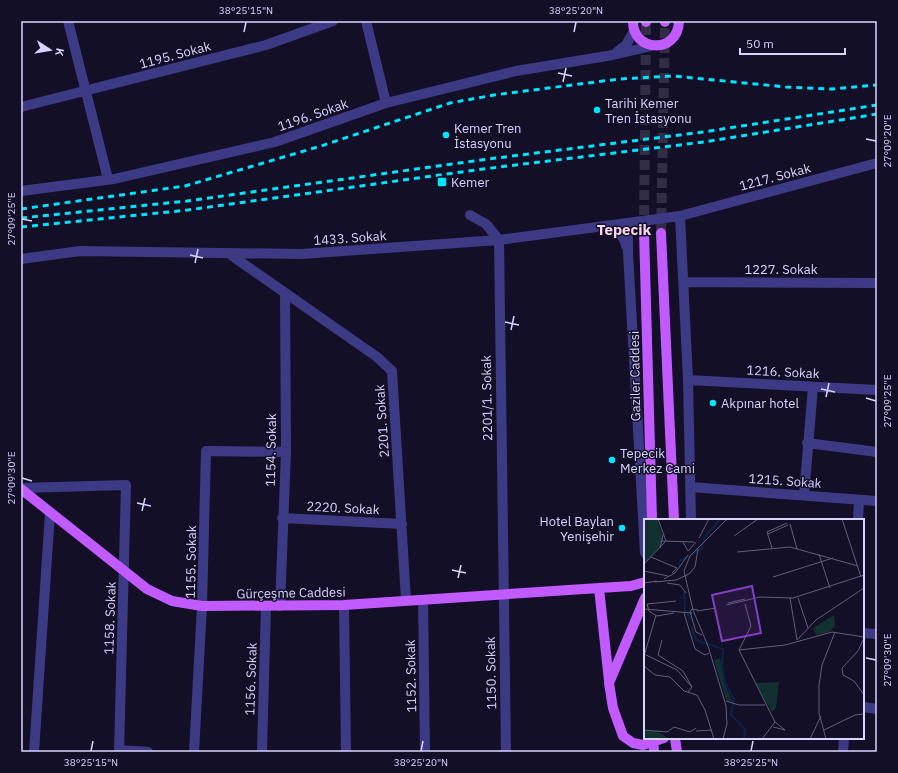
<svg xmlns="http://www.w3.org/2000/svg" width="898" height="773" font-family="'IBM Plex Sans',sans-serif">
<style>
.lines{fill:none;stroke-linecap:round;stroke-linejoin:round}
.major-tunnel{stroke:#312d47;stroke-width:10;stroke-dasharray:10 5;stroke-linecap:butt}
.minor{stroke:#3d3a85;stroke-width:10}
.major{stroke:#c25bff;stroke-width:10}
.rail{stroke:#00e5ff;stroke-width:3;stroke-dasharray:6 5;stroke-linecap:butt}
.ticks{fill:none;stroke:#d9d4ff;stroke-width:1.5}
.poi-dot{fill:#00e5ff;stroke:#130f26;stroke-width:1.5}
.labels{text-anchor:middle;dominant-baseline:central;stroke-width:3;stroke-linejoin:round;paint-order:stroke}
.street-label{font-size:13px;fill:#d9d4ff;stroke:#130f26}
.poi-label{font-size:13px;fill:#d9d4ff;stroke:#130f26;text-anchor:start}
.quarter-label{font-size:15px;font-weight:bold;fill:#ffd6f0;stroke:#130f26}
.inset-river{fill:none;stroke:#0c2248;stroke-width:2}
.inset-road{fill:none;stroke:#625e7d;stroke-width:1}
.view{fill:#843dc5;fill-opacity:0.15;stroke:#843dc5;stroke-width:2}
.inset-edge{fill:none;stroke:#d9d4ff;stroke-width:2}
.neatline{fill:none;stroke:#d9d4ff;stroke-width:1.5}
.ticks-label{font-size:10px;text-anchor:middle;fill:#d9d4ff}
</style>
<rect width="100%" height="100%" fill="#130f26"/>
<g class="lines">
<path class="major-tunnel" d="M644,230L646,22
M661,233L665,22"/>
<path class="minor" d="M68,21L108,179
M366,21L386,103
M617,52L626,45L634,31
M21,107L266,45L333,21
M21,191L114,179L275,142L386,103L516,71L613,55L656,45
M470,215L486,224L499,240L506,752
M680,216L688,380L691,520
M639,222L630,226L628,234V253L645,553
M604,227C615,231 624,233 626,246
M228,253L377,357L392,371L406,600
M21,259L80,251L301,254L499,240L680,216L877,163
M684,282L877,283
M688,380L877,390
M807,443L877,452
M690,487L877,501
M21,488L126,485L119,752
M804,495L813,387
M282,518L402,524
M858,520L859,500
M423,600L425,752
M344,605L346,752
M280,606L286,452L285,294
M863,633L877,634
M863,707L877,709
M119,750L148,752
M34,752L50,513
M194,752L202,606L206,451L286,452
M262,752L266,606
M843,752L844,738"/>
<path class="major" d="M633,21C632,52 678,55 679,21
M646,22V21
M665,22V21
M644,231L652,520
M661,233L674,520
M21,489L147,589L172,601L202,606L344,605L599,588
M645,598L609,683L613,708L623,736L633,743L643,745L664,738
M609,681L599,588L631,586L645,582
M653,738L654,752
M675,738L677,752"/>
<path class="rail" d="M21,209L185,186L321,146L450,103L494,95L619,79L673,76L786,87L832,89L877,85
M21,218L187,201L481,160L703,132L877,105
M21,227L188,210L483,169L704,142L877,114"/>
</g>
<path class="ticks" d="M244,32L246,22M574,32L576,22M558,73L572,76M563,82L566,68M866,139L876,141M22,219L32,221M190,255L203,258M195,263L198,249M505,322L519,325M511,330L514,316M821,389L835,392M826,397L829,383M866,398L876,401M22,478L32,481M137,503L151,506M142,511L145,498M452,570L466,573M458,578L461,565M866,658L876,660M91,751L93,741M421,751L423,741M751,751L753,741"/>
<g class="poi-dot">
<circle cx="597" cy="110" r="4"/>
<circle cx="446" cy="135" r="4"/>
<rect x="437" y="177" width="10" height="10" rx="2"/>
<circle cx="713" cy="403" r="4"/>
<circle cx="612" cy="460" r="4"/>
<circle cx="622" cy="528" r="4"/>
</g>
<g class="labels">
<g class="street-label">
<text transform="translate(175 55) rotate(-15)">1195. Sokak</text>
<text transform="translate(313 115) rotate(-19)">1196. Sokak</text>
<text transform="translate(775 177) rotate(-15)">1217. Sokak</text>
<text transform="translate(350 238) rotate(-4)">1433. Sokak</text>
<text x="781" y="269">1227. Sokak</text>
<text transform="translate(783 372) rotate(3)">1216. Sokak</text>
<text transform="translate(635 376) rotate(-91)">Gaziler Caddesi</text>
<text transform="translate(487 398) rotate(-91)">2201/1. Sokak</text>
<text transform="translate(382 421) rotate(-94)">2201. Sokak</text>
<text transform="translate(271 450) rotate(-89)">1154. Sokak</text>
<text transform="translate(785 481) rotate(4)">1215. Sokak</text>
<text transform="translate(343 508) rotate(3)">2220. Sokak</text>
<text transform="translate(191 562) rotate(-89)">1155. Sokak</text>
<text transform="translate(291 593) rotate(-1)">Gürçeşme Caddesi</text>
<text transform="translate(110 618) rotate(-88)">1158. Sokak</text>
<text transform="translate(491 673) rotate(-91)">1150. Sokak</text>
<text transform="translate(411 676) rotate(-91)">1152. Sokak</text>
<text transform="translate(251 679) rotate(-88)">1156. Sokak</text>
</g>
<g class="poi-label">
<text x="605" y="103">Tarihi Kemer<tspan x="605" dy="15">Tren İstasyonu</tspan></text>
<text x="454" y="128">Kemer Tren<tspan x="454" dy="15">İstasyonu</tspan></text>
<text x="451" y="182">Kemer</text>
<text x="721" y="403">Akpınar hotel</text>
<text x="620" y="453">Tepecik<tspan x="620" dy="15">Merkez Cami</tspan></text>
<text x="614" y="521" text-anchor="end">Hotel Baylan<tspan x="614" dy="15">Yenişehir</tspan></text>
</g>
<g class="quarter-label">
<text x="624" y="229">Tepecik</text>
</g>
</g>
<g transform="translate(644 519)">
<rect width="220" height="220" fill="#130f26"/>
<path d="M0,0H13L19,20L16,27L0,45ZM190,96L191,107L185,113L172,116L169,109ZM76,139L80,164L89,183L82,181L70,141ZM135,163L132,189L128,193L111,164ZM0,211L13,212L25,220H0Z" fill="#12302f"/>
<path d="M75,0H78L62,18L58,31L36,43L37,67L35,41L52,32L58,26L60,17Z" fill="#0c2248"/>
<path class="inset-river" d="M40,73L41,92L47,100M48,107L50,117L54,122L79,130L78,146L81,164L90,180L87,196L101,210L100,220"/>
<path class="inset-road" d="M14,0L22,22M198,0L217,58M146,5L153,30M124,15L144,6M90,17L114,0M55,19L65,0M18,22L50,23M39,23L44,32L52,23M16,29L19,16M128,29L123,13L143,4M93,33L146,28L214,47M175,35L186,69M7,38L33,49L28,54M0,45L21,23M0,52L24,57M129,58L189,39M20,60L31,54L44,36M11,63L32,61L45,55L51,48L54,30M0,64L13,62M23,64L36,66L42,74M146,79L153,121M154,79L164,109M84,84L101,80M101,85L107,107L95,131L131,203L118,220M82,86L116,78L149,79L220,56M0,90L48,94M54,91L48,90L46,93L52,113L58,116M53,92L72,89M30,94L13,97L5,92L3,85L32,82M40,94L51,130L61,136L65,134M220,119L214,132L198,149L199,156L210,162L220,176M18,121L14,136L39,152L48,168M153,121L172,101L220,69M95,131L141,126L188,113L220,118M1,134L12,96M0,135L33,151L48,168L44,173M0,147L11,156L26,158L40,172L53,176L61,191L70,220M82,182L95,186H121M131,203L141,211M30,208L46,213L52,209M129,208L141,211M0,211L23,213L30,208M180,211L211,196L220,195M52,212L68,211M79,220L83,205L82,187L64,127L49,91L40,52L46,37L83,0M166,220L177,197M182,220L175,194V166L178,146L191,113"/>
<path class="view" d="M108,67L117,114L78,122L68,76Z"/>
<rect width="220" height="220" class="inset-edge"/>
</g>
<rect width="898" height="773" fill="none" stroke="#130f26" stroke-width="44"/>
<g transform="translate(50 50) rotate(102)" stroke="#130f26" stroke-width="3" paint-order="stroke">
<path d="M0-3L7 15L0 10L-7 15Z" fill="#d9d4ff"/>
<text y="-6" font-size="11" font-weight="bold" text-anchor="middle" fill="#d9d4ff">K</text>
</g>
<path d="M740 48v6h105v-6" fill="none" stroke="#d9d4ff" stroke-width="2"/>
<text x="746" y="48" font-size="12" fill="#d9d4ff" stroke="#130f26" stroke-width="3" paint-order="stroke">50 m</text>
<rect x="22" y="22" width="854" height="729" class="neatline"/>
<g class="ticks-label">
<text x="246" y="14">38°25'15"N</text>
<text x="576" y="14">38°25'20"N</text>
<text transform="translate(887 141) rotate(-90)" y="4">27°09'20"E</text>
<text transform="translate(11 219) rotate(-90)" y="4">27°09'25"E</text>
<text transform="translate(887 401) rotate(-90)" y="4">27°09'25"E</text>
<text transform="translate(11 478) rotate(-90)" y="4">27°09'30"E</text>
<text transform="translate(887 660) rotate(-90)" y="4">27°09'30"E</text>
<text x="91" y="766">38°25'15"N</text>
<text x="421" y="766">38°25'20"N</text>
<text x="751" y="766">38°25'25"N</text>
</g>
</svg>
